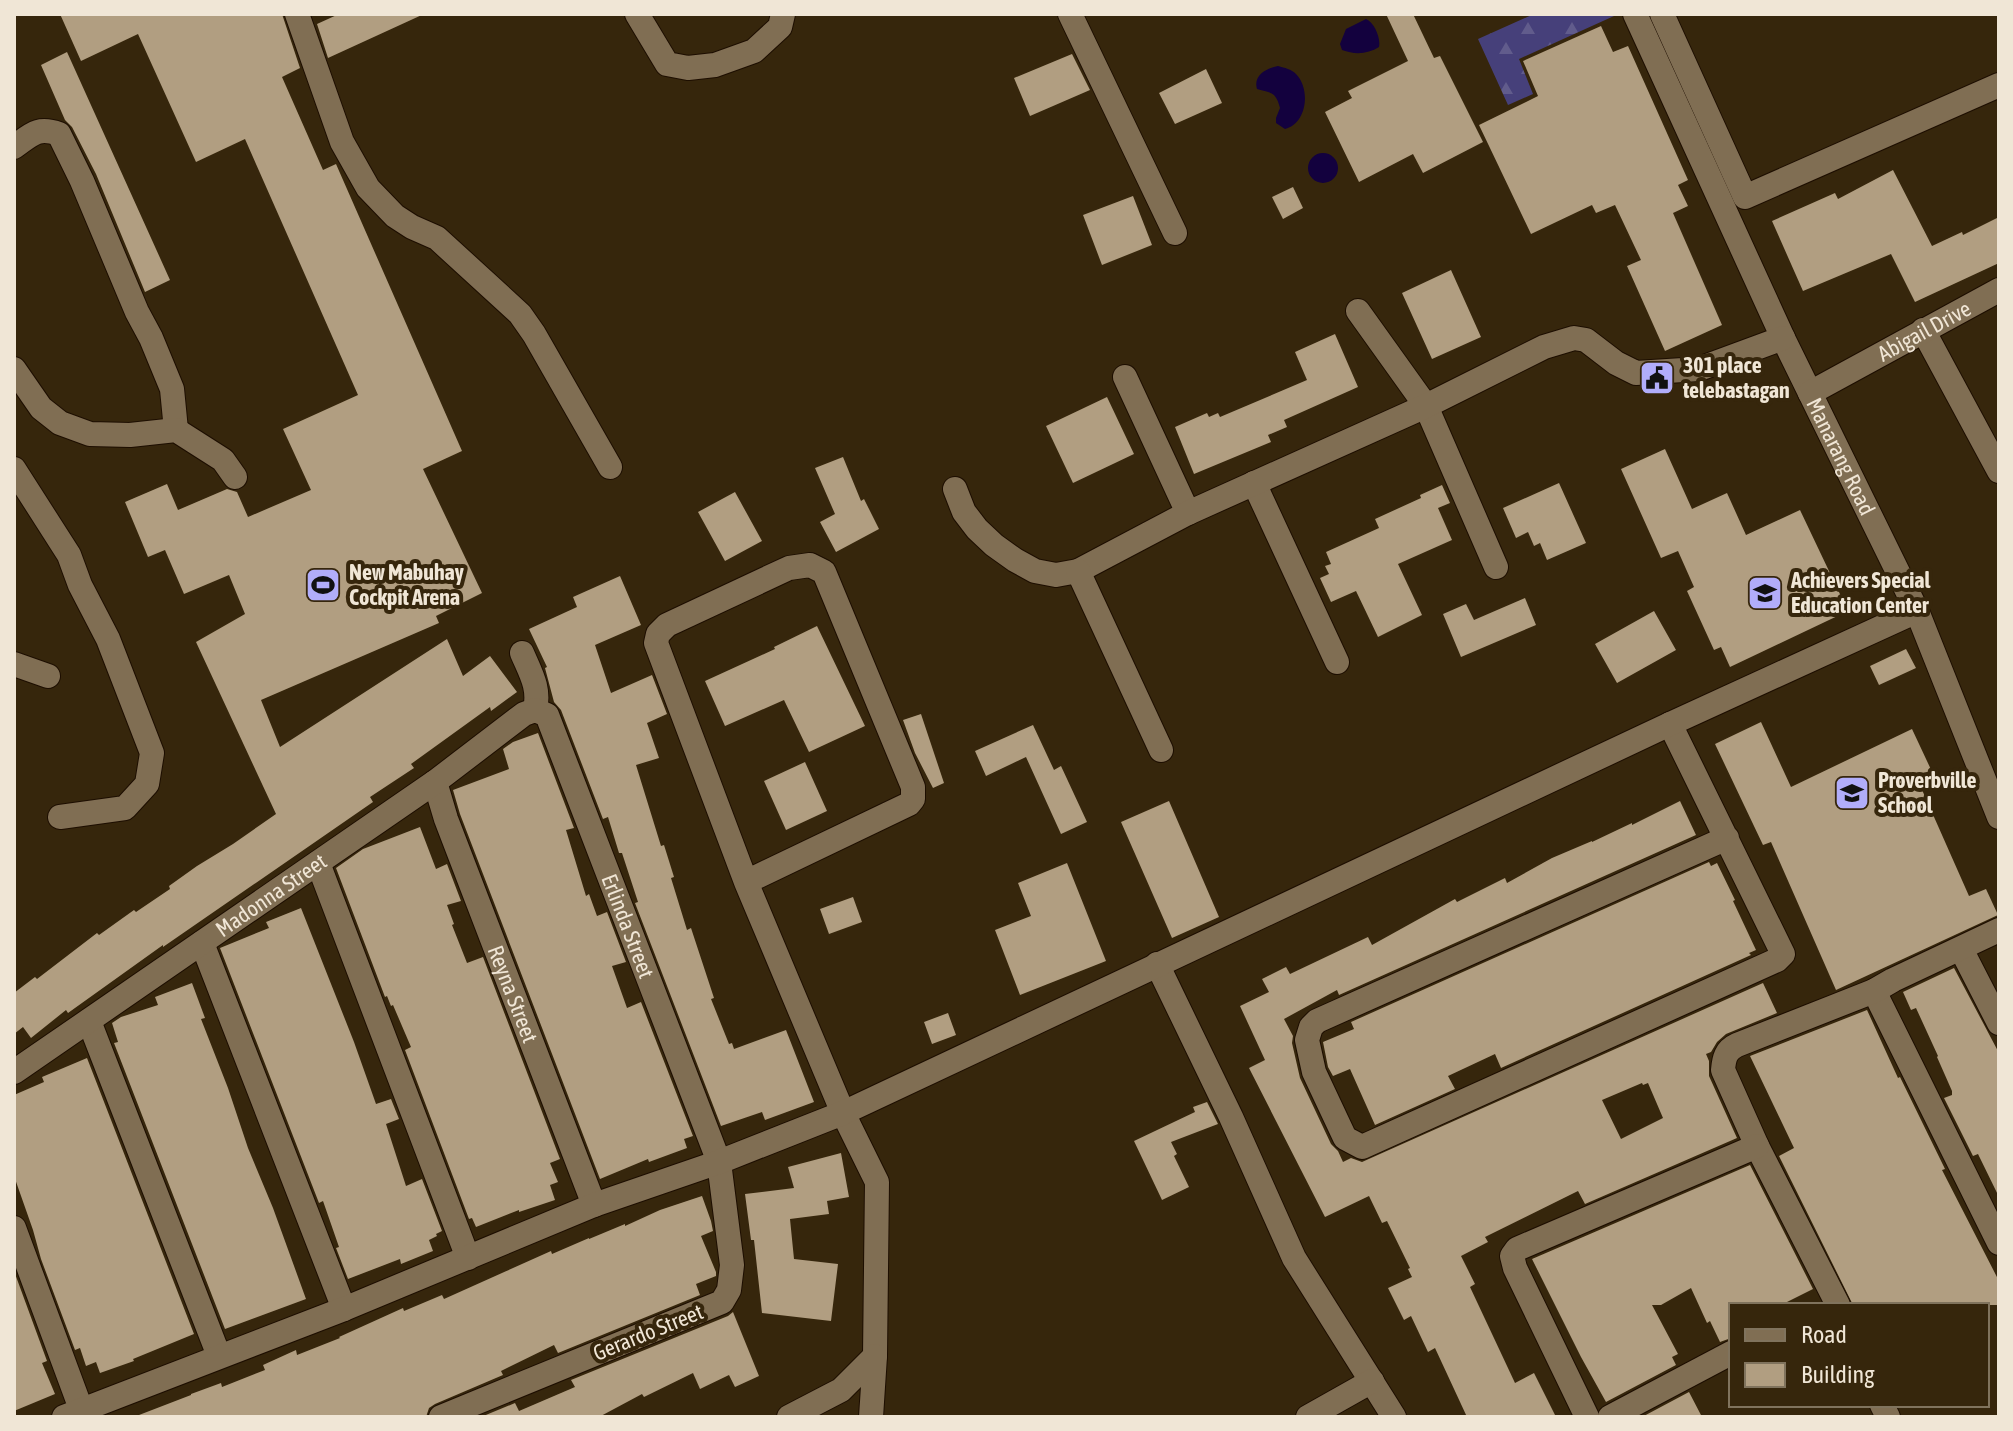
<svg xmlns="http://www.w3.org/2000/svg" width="2013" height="1431" font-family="'Asap Condensed',sans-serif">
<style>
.forest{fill:url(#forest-firs)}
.water{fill:#13013e}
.building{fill:#b19e81;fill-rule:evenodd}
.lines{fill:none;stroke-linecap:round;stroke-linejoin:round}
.minor-casing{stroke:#1d0e00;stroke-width:26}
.minor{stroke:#806e53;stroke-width:24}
.labels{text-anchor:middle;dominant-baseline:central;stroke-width:8;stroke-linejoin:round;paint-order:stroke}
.street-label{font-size:22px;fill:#f0e6d6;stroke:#36260c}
.poi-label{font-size:22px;font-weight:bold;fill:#f0e6d6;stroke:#36260c;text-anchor:start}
</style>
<defs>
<pattern id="forest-firs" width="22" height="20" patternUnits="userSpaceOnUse" patternTransform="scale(2)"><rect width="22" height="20" fill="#46407a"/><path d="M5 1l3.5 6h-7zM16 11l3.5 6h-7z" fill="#615c8c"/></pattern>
</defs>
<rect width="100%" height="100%" fill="#36260c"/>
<path class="forest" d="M1534,14H1613L1614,16L1519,59L1533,94L1508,105L1478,39Z"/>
<path class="water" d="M1366,19C1374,22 1381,38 1379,47C1368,54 1355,55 1342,50L1340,44L1346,29Z
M1278,66C1285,68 1291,69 1296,74C1311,89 1307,124 1285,129L1276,123V118L1280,108C1276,91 1270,93 1257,89C1253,76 1266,68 1278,66Z
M1308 168a15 15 0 1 1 30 0a15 15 0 1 1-30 0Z"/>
<path class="building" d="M60,14H282L300,68L282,77L323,170L336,164L462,451L423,469L482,593L436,616L439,623L261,700L280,747L447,639L463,676L490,656L517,692L491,711L490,707L411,764L414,768L370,797L373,802L163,947V945L68,1013L66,1010L31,1038L23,1027L14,1034V993L35,977L37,979L97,933L99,935L134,910L136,912L170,889L169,886L197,866L233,844L276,814L196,642L245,614L229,575L184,594L165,550L148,557L125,502L167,484L178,510L227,489L237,492L248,517L311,490L283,429L358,395L245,139L196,162L138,34L81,61Z
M339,14H424L328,58L317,24Z
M1386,14H1413L1434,58L1440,56L1483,142L1423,173L1413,154L1359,182L1325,112L1352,98L1348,91L1408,61Z
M1601,26L1613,52L1628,46L1688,180L1678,185L1688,206L1673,213L1722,325L1665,351L1627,266L1641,260L1615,205L1596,213L1592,205L1531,234L1479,125L1538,96L1523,61Z
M67,52L170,280L145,292L96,174L72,127L65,120L41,65Z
M1072,54L1090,90L1030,116L1014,78Z
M1206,69L1222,103L1175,124L1159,93Z
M1893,170L1932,246L1962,232L1963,235L1999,217V263L1915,302L1891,254L1803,291L1772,221L1835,193L1838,199Z
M1293,187L1303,208L1283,219L1272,197Z
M1133,196L1152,245L1102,265L1083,215Z
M1451,270L1481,337L1432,359L1402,293Z
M1335,334L1358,387L1284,420L1287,427L1268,435L1271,442L1194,474L1175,427L1207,413L1209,417L1218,413L1220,417L1307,380L1295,352Z
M1107,397L1134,454L1073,483L1046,426Z
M1665,449L1692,509L1727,493L1746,535L1800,510L1848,611L1730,667L1721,647L1714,650L1687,591L1694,587L1678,551L1661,558L1621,469Z
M843,457L861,501L864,499L879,529L836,552L820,522L835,514L815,468Z
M1559,483L1586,543L1547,560L1540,543L1534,546L1528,532L1516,538L1503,508Z
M1442,485L1450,503L1438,508L1452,540L1398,564L1422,615L1378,637L1356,591L1331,602L1320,578L1329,574L1325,566L1331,564L1326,552L1379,528L1375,519L1421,498L1420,495Z
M735,492L762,541L725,561L698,512Z
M620,576L641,625L595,645L611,693L652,675L667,714L647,723L659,758L636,765L661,846L664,845L674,877L671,878L687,930L691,928L714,998L711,999L729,1044L732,1043L734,1049L786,1030L814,1102L765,1120L762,1112L721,1126L635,903L638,902L622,853H619L608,817L603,819L561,710L554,702L545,668L547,667L529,629L577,607L573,597Z
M1525,598L1536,625L1461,657L1443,614L1466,604L1474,620Z
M1654,611L1676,650L1617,683L1595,644Z
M817,626L865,726L809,752L784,700L725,726L705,681L775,649L774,647Z
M1906,649L1916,668L1879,685L1870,666Z
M921,714L944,783L933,788L915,753L903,720Z
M1761,722L1791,787L1912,729L1934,776L1919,783L1969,896L1986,889L1998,915L1836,990L1771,842L1763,845L1715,744Z
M1033,725L1054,770L1061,766L1087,822L1061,834L1026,757L986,776L975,751Z
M538,733L574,828L566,830L586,896L589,894L597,916L607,912L626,962L612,966L627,1008L641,1002L693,1136L684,1139L687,1148L649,1162L648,1159L600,1179L460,814L453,790L509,769L503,749L513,742Z
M805,762L827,811L786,830L764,781Z
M1169,801L1219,917L1172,938L1121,822Z
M1680,801L1696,835L1339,995L1337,990L1284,1019L1293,1036L1292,1043L1300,1078L1331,1144L1338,1151L1343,1162L1351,1158L1362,1162L1763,983L1777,1013L1726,1034L1717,1042L1711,1052L1706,1054L1709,1061V1076L1737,1138L1585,1204L1578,1191L1485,1237L1488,1242L1461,1256L1475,1284L1470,1287L1515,1383L1534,1373L1556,1417H1467L1435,1348L1428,1352L1411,1316L1404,1320L1388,1288L1412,1277L1408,1269L1410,1268L1387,1221L1382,1223L1369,1196L1325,1217L1249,1068L1265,1060L1240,1006L1269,992L1262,979L1286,967L1290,974L1368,937L1372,945L1455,899L1457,902L1505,878L1507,883L1552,858L1592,841V842L1632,823V825ZM1642,1083L1643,1085L1648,1083L1663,1118L1621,1139L1602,1100Z
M420,827L436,869L447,864L461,901L447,905L454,924L452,925L467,963L483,957L560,1159L550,1163L558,1182L550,1185L555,1200L519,1212V1210L476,1227L472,1218L469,1219L405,1050L411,1047L393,1005L391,1006L387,996L385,997L336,868L363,849Z
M1709,862L1711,866L1717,863L1735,900L1733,901L1756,950L1749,953L1751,955L1501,1068L1495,1054L1448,1076L1455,1089L1375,1125L1350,1069L1333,1076L1328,1067L1323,1042L1354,1029L1351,1022Z
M1067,863L1106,961L1020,995L995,930L1031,916L1018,883Z
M853,897L862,922L829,934L820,909Z
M301,908L354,1042L376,1104L391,1099L399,1119L386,1124L406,1186L422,1179L442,1231L436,1234L437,1236L429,1240L433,1251L401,1264L400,1259L348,1279L336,1248L339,1247L323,1201L319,1203L220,948L269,928L266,922Z
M1954,968L1999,1053V1197L1978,1154L1973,1156L1944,1098L1952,1095V1091L1937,1057L1938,1056L1916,1008L1911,1010L1903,992Z
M192,983L205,1018L201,1019L228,1088L248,1148L273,1208L306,1299L225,1329L114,1043L118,1042L112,1023L121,1017L158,1005L155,997Z
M1867,1010L1898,1078L1900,1077L1945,1169L1942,1170L1999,1281V1305H1853L1779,1156L1794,1148L1750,1056Z
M948,1013L956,1035L932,1044L924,1022Z
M87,1058L194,1334L133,1359L134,1361L100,1373L96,1362L86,1366L80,1348L75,1350L41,1259L33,1230L14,1176V1095L44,1082L42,1077Z
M1207,1102L1218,1124L1171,1142L1177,1154L1174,1156L1189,1187L1162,1200L1134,1141L1195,1112L1193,1107Z
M841,1153L849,1197L827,1201L829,1214L790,1219L794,1259L838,1264L831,1321L762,1313L754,1240H751L745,1194L794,1188L788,1167Z
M1750,1165L1813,1289L1781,1305H1731V1338L1720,1342L1710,1321L1707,1323L1691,1288L1661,1305H1652L1678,1354L1672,1357L1676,1365L1606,1402L1581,1357L1532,1259Z
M702,1196L711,1221L713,1231L701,1236L716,1272V1276L696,1284L700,1295L558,1353L554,1345L501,1371L503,1375L435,1404L429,1408L426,1417H139V1415L191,1395V1394L221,1383L222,1387L265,1370L263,1365L296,1350L297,1355L340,1338L339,1337L403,1308L404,1311L442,1295L444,1299L551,1251L552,1254L589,1238V1239L625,1224V1226L660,1210Z
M14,1271L47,1361L42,1363L55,1394L14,1411Z
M733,1312L759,1376L735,1387L729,1375L700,1389L693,1373L644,1397L642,1394L599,1417H481L515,1403L519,1411L575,1387L571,1380L728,1316Z
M1689,1392L1702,1417H1642Z"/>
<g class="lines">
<g class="minor-casing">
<g id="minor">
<path d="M297,14L342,142L368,188L395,216L412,227L437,238L520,314L534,334L610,467"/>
<path d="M637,14L667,64L688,68L715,65L754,51L780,27L783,14"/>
<path d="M1070,14L1175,233"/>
<path id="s1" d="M1635,14L1783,338L1917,611L1999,817"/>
<path d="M1662,14L1745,197L1999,85"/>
<path d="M14,147C31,135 37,126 59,134L82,181L137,312L151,338L172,389L176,430"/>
<path d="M1358,311L1426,406L1496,567"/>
<path d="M1923,330L1999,471"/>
<path d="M14,369L41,408L60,423L90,434L130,435L176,430L223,460L235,477"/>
<path d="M1125,377L1188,513"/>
<path id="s2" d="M1810,393L1999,290"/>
<path d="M14,469L69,555L80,585L108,639L152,753L147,784L125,808L60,817"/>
<path d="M1254,483L1337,662"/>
<path d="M955,489L964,512L977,529L994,545L1015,560L1035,571L1056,575L1078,571L1188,513L1426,406L1544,347L1574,338L1586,340L1616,363L1636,373L1699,369L1783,338"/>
<path d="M1078,571L1161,750"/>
<path d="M522,653C531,674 540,688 535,710"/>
<path d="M14,664L48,676"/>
<path d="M1670,724L1783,954L1777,960L1362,1147L1345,1138L1314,1072L1307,1040L1311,1027L1317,1021L1727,838"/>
<path id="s3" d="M435,782L446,819L594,1205"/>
<path d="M318,863L468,1258"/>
<path d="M746,882L909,804L913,799V787L824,572L810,565L789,568L667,625L658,634L656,643L746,882L843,1113L877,1182L875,1356L871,1417"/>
<path d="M202,943L344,1309"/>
<path d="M1961,949L1999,1023"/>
<path d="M1157,964L1231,1117L1294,1258L1394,1417"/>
<path d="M1874,991L1999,1243"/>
<path d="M89,1021L219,1356"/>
<path id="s4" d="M14,1072L435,782L524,714L535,710L547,715L719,1162L732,1265L729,1290L722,1302L441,1417"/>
<path d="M14,1228L84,1417"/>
<path d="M1838,1305L1757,1146L1723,1070C1724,1058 1726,1050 1737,1045L1874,991L1893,980L1999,930"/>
<path d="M1882,1405L1888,1417"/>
<path d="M64,1417L344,1309L594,1205L719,1162L843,1113L1670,724L1917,611"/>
<path d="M789,1417L841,1390L875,1356"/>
<path d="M1308,1417L1372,1381"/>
<path d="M1587,1417L1515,1268L1512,1256L1517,1249L1757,1146"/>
<path d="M1610,1417L1731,1353"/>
</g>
</g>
<use href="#minor" class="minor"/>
</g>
<defs>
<g id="civic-square" transform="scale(1.8)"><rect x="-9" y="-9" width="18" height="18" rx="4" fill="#b1adfa" stroke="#36260c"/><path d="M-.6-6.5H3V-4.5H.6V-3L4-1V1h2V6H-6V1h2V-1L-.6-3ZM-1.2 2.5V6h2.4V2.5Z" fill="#111"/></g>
<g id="stadium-square" transform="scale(1.8)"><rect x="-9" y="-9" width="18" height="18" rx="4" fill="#b1adfa" stroke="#36260c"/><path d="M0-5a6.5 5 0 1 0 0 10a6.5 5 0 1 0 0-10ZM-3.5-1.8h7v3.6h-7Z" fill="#111"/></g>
<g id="school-square" transform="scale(1.8)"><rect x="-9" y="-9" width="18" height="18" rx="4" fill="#b1adfa" stroke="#36260c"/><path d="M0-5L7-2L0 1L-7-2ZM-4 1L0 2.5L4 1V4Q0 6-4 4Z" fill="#111"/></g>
</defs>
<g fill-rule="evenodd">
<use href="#civic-square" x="1657" y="378"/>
<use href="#stadium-square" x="323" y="585"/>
<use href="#school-square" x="1765" y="593"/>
<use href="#school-square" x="1852" y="793"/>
</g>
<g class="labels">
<g class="street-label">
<text stroke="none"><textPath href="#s2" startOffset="130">Abigail Drive</textPath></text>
<text stroke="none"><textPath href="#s1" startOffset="488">Manarang Road</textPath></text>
<text stroke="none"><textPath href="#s4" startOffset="312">Madonna Street</textPath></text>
<text stroke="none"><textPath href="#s4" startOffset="874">Erlinda Street</textPath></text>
<text stroke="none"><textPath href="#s3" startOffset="226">Reyna Street</textPath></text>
<text transform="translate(648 1332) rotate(-22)">Gerardo Street</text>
</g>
<g class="poi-label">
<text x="1683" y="365">301 place<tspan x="1683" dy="25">telebastagan</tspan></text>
<text x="349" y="572">New Mabuhay<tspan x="349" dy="25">Cockpit Arena</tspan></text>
<text x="1791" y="580">Achievers Special<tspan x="1791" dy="25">Education Center</tspan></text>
<text x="1878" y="780">Proverbville<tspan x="1878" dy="25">School</tspan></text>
</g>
</g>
<rect width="2013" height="1431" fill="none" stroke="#f0e6d6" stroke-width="32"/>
<rect x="1729" y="1303" width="260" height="104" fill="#36260c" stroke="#80735d" stroke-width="2"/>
<rect x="1745" y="1329" width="40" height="12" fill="#806e53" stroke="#80735d" stroke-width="2"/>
<text x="1801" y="1343" font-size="24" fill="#f0e6d6">Road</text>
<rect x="1745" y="1363" width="40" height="24" fill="#b19e81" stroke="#80735d" stroke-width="2"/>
<text x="1801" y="1383" font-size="24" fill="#f0e6d6">Building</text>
</svg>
